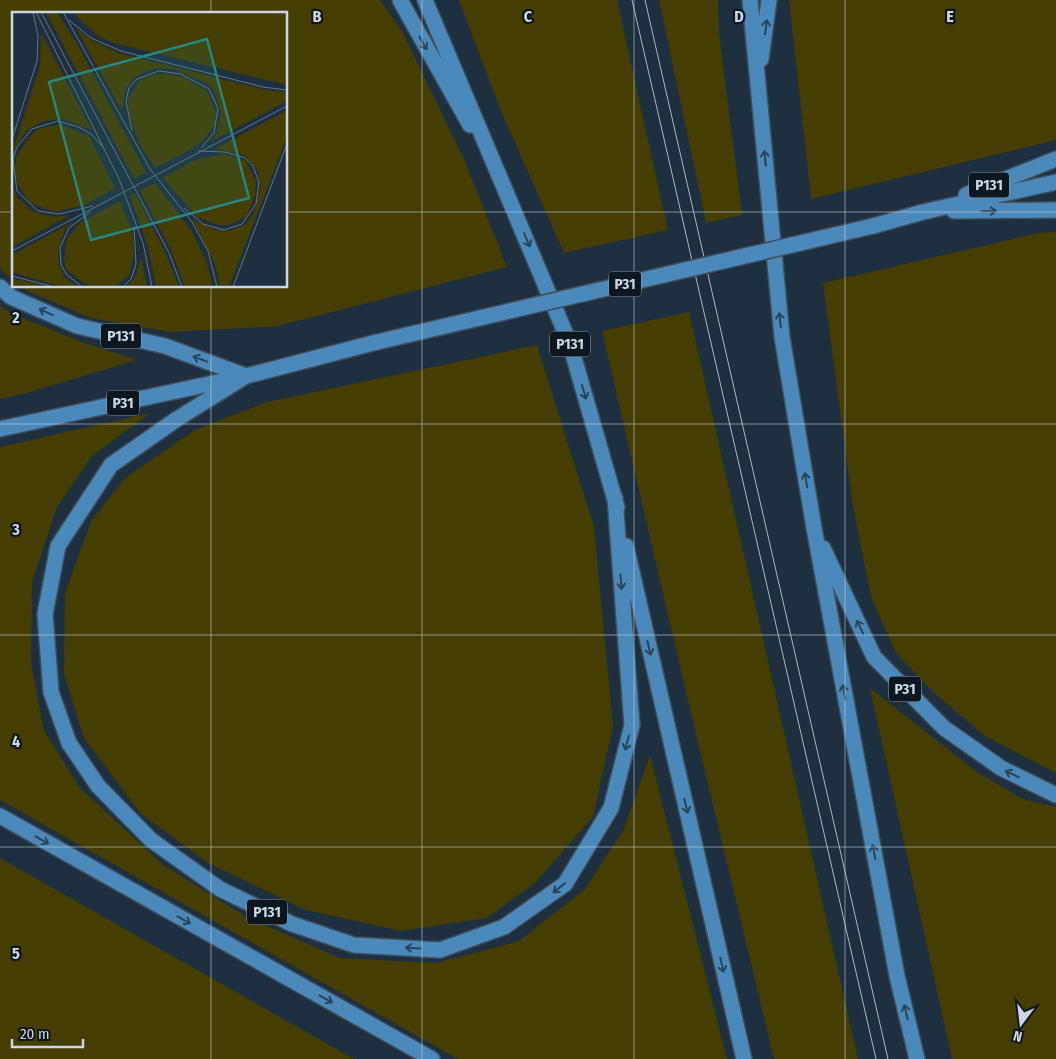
<svg xmlns="http://www.w3.org/2000/svg" width="1056" height="1059" font-family="'Fira Sans Condensed',sans-serif">
<style>
.green{fill:#453e03}
.lines{fill:none;stroke-linecap:round;stroke-linejoin:round}
.major-casing{stroke:#3e4d5a;stroke-width:18}
.major{stroke:#4b89ba;stroke-width:15}
.tram{stroke:#a9b5c0;stroke-width:1}
.major-bridge-casing{stroke:#3e4d5a;stroke-width:18;stroke-linecap:butt}
.major-bridge{stroke:#4b89ba;stroke-width:15}
.oneway{stroke:#27455c}
.grid{fill:none;stroke:#ccd7e1;stroke-width:1;stroke-opacity:0.55}
.labels{text-anchor:middle;dominant-baseline:central;stroke-width:4.5;stroke-linejoin:round;paint-order:stroke}
.shield{fill:#0f171e;stroke:#939da6;stroke-width:1}
.shield-label{font-size:15px;font-weight:bold;fill:#ccd7e1}
.inset-road{fill:none;stroke:#647380;stroke-width:1}
.view{fill:#2b857f;fill-opacity:0.15;stroke:#2b857f;stroke-width:2.5}
.inset-edge{fill:none;stroke:#ccd7e1;stroke-width:2.5}
.grid-label{font-size:16px;text-anchor:middle;font-weight:bold;fill:#ccd7e1;stroke:#0f171e;stroke-width:4.5;stroke-linejoin:round;paint-order:stroke}
</style>
<rect width="100%" height="100%" fill="#1e303f"/>
<path class="green" d="M0,0H380L402,31L464,159L507,267L278,326L170,332L91,318L21,288L20,286H286V14H14V281L0,269Z
M459,0H617L668,230L564,253L500,109Z
M659,0H718L719,33L742,215L706,223Z
M789,0H1056V140L811,199Z
M1056,232V773L985,736L934,693L896,653L871,597L853,507L823,283L1038,233Z
M0,305L10,313L85,343L137,360L27,393L0,399Z
M689,312L858,1059H774L688,701L602,331Z
M537,345L594,527L613,726L593,817L535,883L487,918L401,931L306,910L208,863L140,813L84,738L64,674L65,593L91,521L125,478L195,430L267,402Z
M150,413L92,456L57,507L32,582L31,663L44,731L81,789L163,865L248,918L340,958L436,963L519,941L585,889L624,829L650,755L727,1059H458L0,800V447Z
M870,688L977,772L1023,799L1056,807V1059H952Z
M0,858L354,1059H0Z"/>
<g class="lines">
<g class="major-casing">
<path id="major" d="M400,0L470,125
M425,0L570,344L617,507
M750,0L782,337L814,528L897,976L917,1059
M761,59L769,0
M966,195L1056,159
M954,211L1056,210
M873,226L923,212L1056,182
M0,287L11,297L77,326L165,346L246,376
M246,376L177,419L111,465L58,546L45,614L51,692L69,743L98,786L151,840L220,889L292,924L354,945L440,950L504,927L565,884L611,808L632,725L615,498
M0,429L246,376L377,342
M626,546L744,1059
M823,548L874,657L944,728L1001,768L1056,795
M0,816L432,1059"/>
</g>
<use href="#major" class="major"/>
<path class="tram" d="M632,0L876,1059
M645,0L888,1059"/>
<g class="major-bridge-casing">
<path id="major-bridge" d="M377,342L873,226"/>
</g>
<use href="#major-bridge" class="major-bridge"/>
</g>
<defs><path id="oneway-shaft" d="M-6 0H5M1.5-3L5.5 0L1.5 3" fill="none" stroke-width="1.6" stroke-linecap="round" stroke-linejoin="round" transform="scale(1.25)"/></defs>
<g class="oneway">
<use href="#oneway-shaft" transform="translate(766 27) rotate(-83)"/>
<use href="#oneway-shaft" transform="translate(423 43) rotate(61)"/>
<use href="#oneway-shaft" transform="translate(765 158) rotate(-96)"/>
<use href="#oneway-shaft" transform="translate(989 211) rotate(-1)"/>
<use href="#oneway-shaft" transform="translate(527 240) rotate(67)"/>
<use href="#oneway-shaft" transform="translate(46 312) rotate(-156)"/>
<use href="#oneway-shaft" transform="translate(780 320) rotate(-96)"/>
<use href="#oneway-shaft" transform="translate(200 359) rotate(-159)"/>
<use href="#oneway-shaft" transform="translate(584 392) rotate(74)"/>
<use href="#oneway-shaft" transform="translate(806 480) rotate(-99)"/>
<use href="#oneway-shaft" transform="translate(621 582) rotate(86)"/>
<use href="#oneway-shaft" transform="translate(860 627) rotate(-115)"/>
<use href="#oneway-shaft" transform="translate(649 648) rotate(77)"/>
<use href="#oneway-shaft" transform="translate(844 692) rotate(-101)"/>
<use href="#oneway-shaft" transform="translate(627 743) rotate(104)"/>
<use href="#oneway-shaft" transform="translate(1012 774) rotate(-154)"/>
<use href="#oneway-shaft" transform="translate(686 806) rotate(77)"/>
<use href="#oneway-shaft" transform="translate(42 840) rotate(29)"/>
<use href="#oneway-shaft" transform="translate(874 852) rotate(-101)"/>
<use href="#oneway-shaft" transform="translate(559 888) rotate(142)"/>
<use href="#oneway-shaft" transform="translate(184 920) rotate(29)"/>
<use href="#oneway-shaft" transform="translate(413 948) rotate(-177)"/>
<use href="#oneway-shaft" transform="translate(722 965) rotate(77)"/>
<use href="#oneway-shaft" transform="translate(326 999) rotate(29)"/>
<use href="#oneway-shaft" transform="translate(906 1012) rotate(-103)"/>
</g>
<path class="grid" d="M211,0V14M422,0V1059M634,0V1059M845,0V1059M0,212H14M286,212H1056M211,286V1059M0,424H1056M0,635H1056M0,847H1056"/>
<g class="labels">
<g class="shield">
<rect x="969" y="172.5" width="40" height="25" rx="4"/>
<rect x="609" y="271.5" width="32" height="25" rx="4"/>
<rect x="101" y="323.5" width="40" height="25" rx="4"/>
<rect x="550" y="331.5" width="40" height="25" rx="4"/>
<rect x="107" y="390.5" width="32" height="25" rx="4"/>
<rect x="889" y="676.5" width="32" height="25" rx="4"/>
<rect x="247" y="899.5" width="40" height="25" rx="4"/>
</g>
<g class="shield-label">
<text x="989" y="185">Р131</text>
<text x="625" y="284">Р31</text>
<text x="121" y="336">Р131</text>
<text x="570" y="344">Р131</text>
<text x="123" y="403">Р31</text>
<text x="905" y="689">Р31</text>
<text x="267" y="912">Р131</text>
</g>
</g>
<g transform="translate(12 12)">
<rect width="275" height="275" fill="#1e303f"/>
<path d="M34,0H45L64,30L134,160L122,167ZM60,0H275V73L102,31L87,25ZM64,16L79,28L107,41L254,78L275,80V89L198,130L205,121L209,100L202,78L194,71L164,58L148,56L134,59L122,66L114,76L110,99ZM29,21L80,118L52,107L31,109L14,119L0,142L28,54ZM155,62L172,65L195,79L204,100L203,112L191,129L181,136L143,156L127,131L117,102L116,87L128,68L140,63ZM275,98V125L217,275H208L203,252L181,208L204,218L216,219L233,213L242,201L249,172L245,157L232,143L203,137ZM48,112L77,124L103,176L73,193L42,200L18,191L5,171L3,159L4,145L18,124L26,117ZM211,142L233,148L244,169L243,183L235,204L218,213H206L185,205L151,166L183,148ZM143,171L179,218L194,249L201,275H173L159,238L128,178ZM0,173L5,185L20,199L40,205L58,203L0,235ZM123,181L154,242L167,275H144L136,235L118,184ZM108,189L121,222L122,243L117,263L103,275H77L54,257L52,247L55,226L69,210ZM63,209L53,217L46,240L47,253L53,265L66,275H50L0,260V243ZM129,245L135,275H114L124,263ZM0,267L15,269L33,275H0Z" fill="#453e03"/>
<path class="inset-road" d="M24,0L107,167L131,231L140,275M29,0L157,241L170,275M51,0L138,157L180,210L196,239L205,275M57,8L79,26L109,39L251,75L275,78M120,119L114,89L117,76L125,67L147,59L169,62L197,77L206,96L202,121L189,136M0,127L25,49L26,24L21,0M81,194L47,202L26,199L5,179L1,147L5,135L20,117L46,109L67,115L80,123L90,134M172,196L191,212L212,218L230,212L244,192L247,170L241,154L233,146L213,140L186,139M0,239L275,94M0,264L42,275M70,275L55,263L49,253L48,236L57,216L78,200M111,275L119,267L124,252L122,214M221,275L275,132"/>
<path class="view" d="M195,27L237,186L79,228L37,70Z"/>
<rect width="275" height="275" class="inset-edge"/>
</g>
<g class="grid-label">
<text x="317" y="22">B</text>
<text x="528" y="22">C</text>
<text x="739" y="22">D</text>
<text x="950" y="22">E</text>
<text x="16" y="323">2</text>
<text x="16" y="535">3</text>
<text x="16" y="747">4</text>
<text x="16" y="959">5</text>
</g>
<g transform="translate(1021 1024) rotate(195)" stroke="#0f171e" stroke-width="4" paint-order="stroke">
<path d="M0-4L9 19L0 12L-9 19Z" fill="#ccd7e1"/>
<text y="-8" font-size="14" font-weight="bold" text-anchor="middle" fill="#ccd7e1">N</text>
</g>
<path d="M12 1039v8h71v-8" fill="none" stroke="#ccd7e1" stroke-width="2.5"/>
<text x="20" y="1039" font-size="15" fill="#ccd7e1" stroke="#0f171e" stroke-width="4" paint-order="stroke">20 m</text>
</svg>
